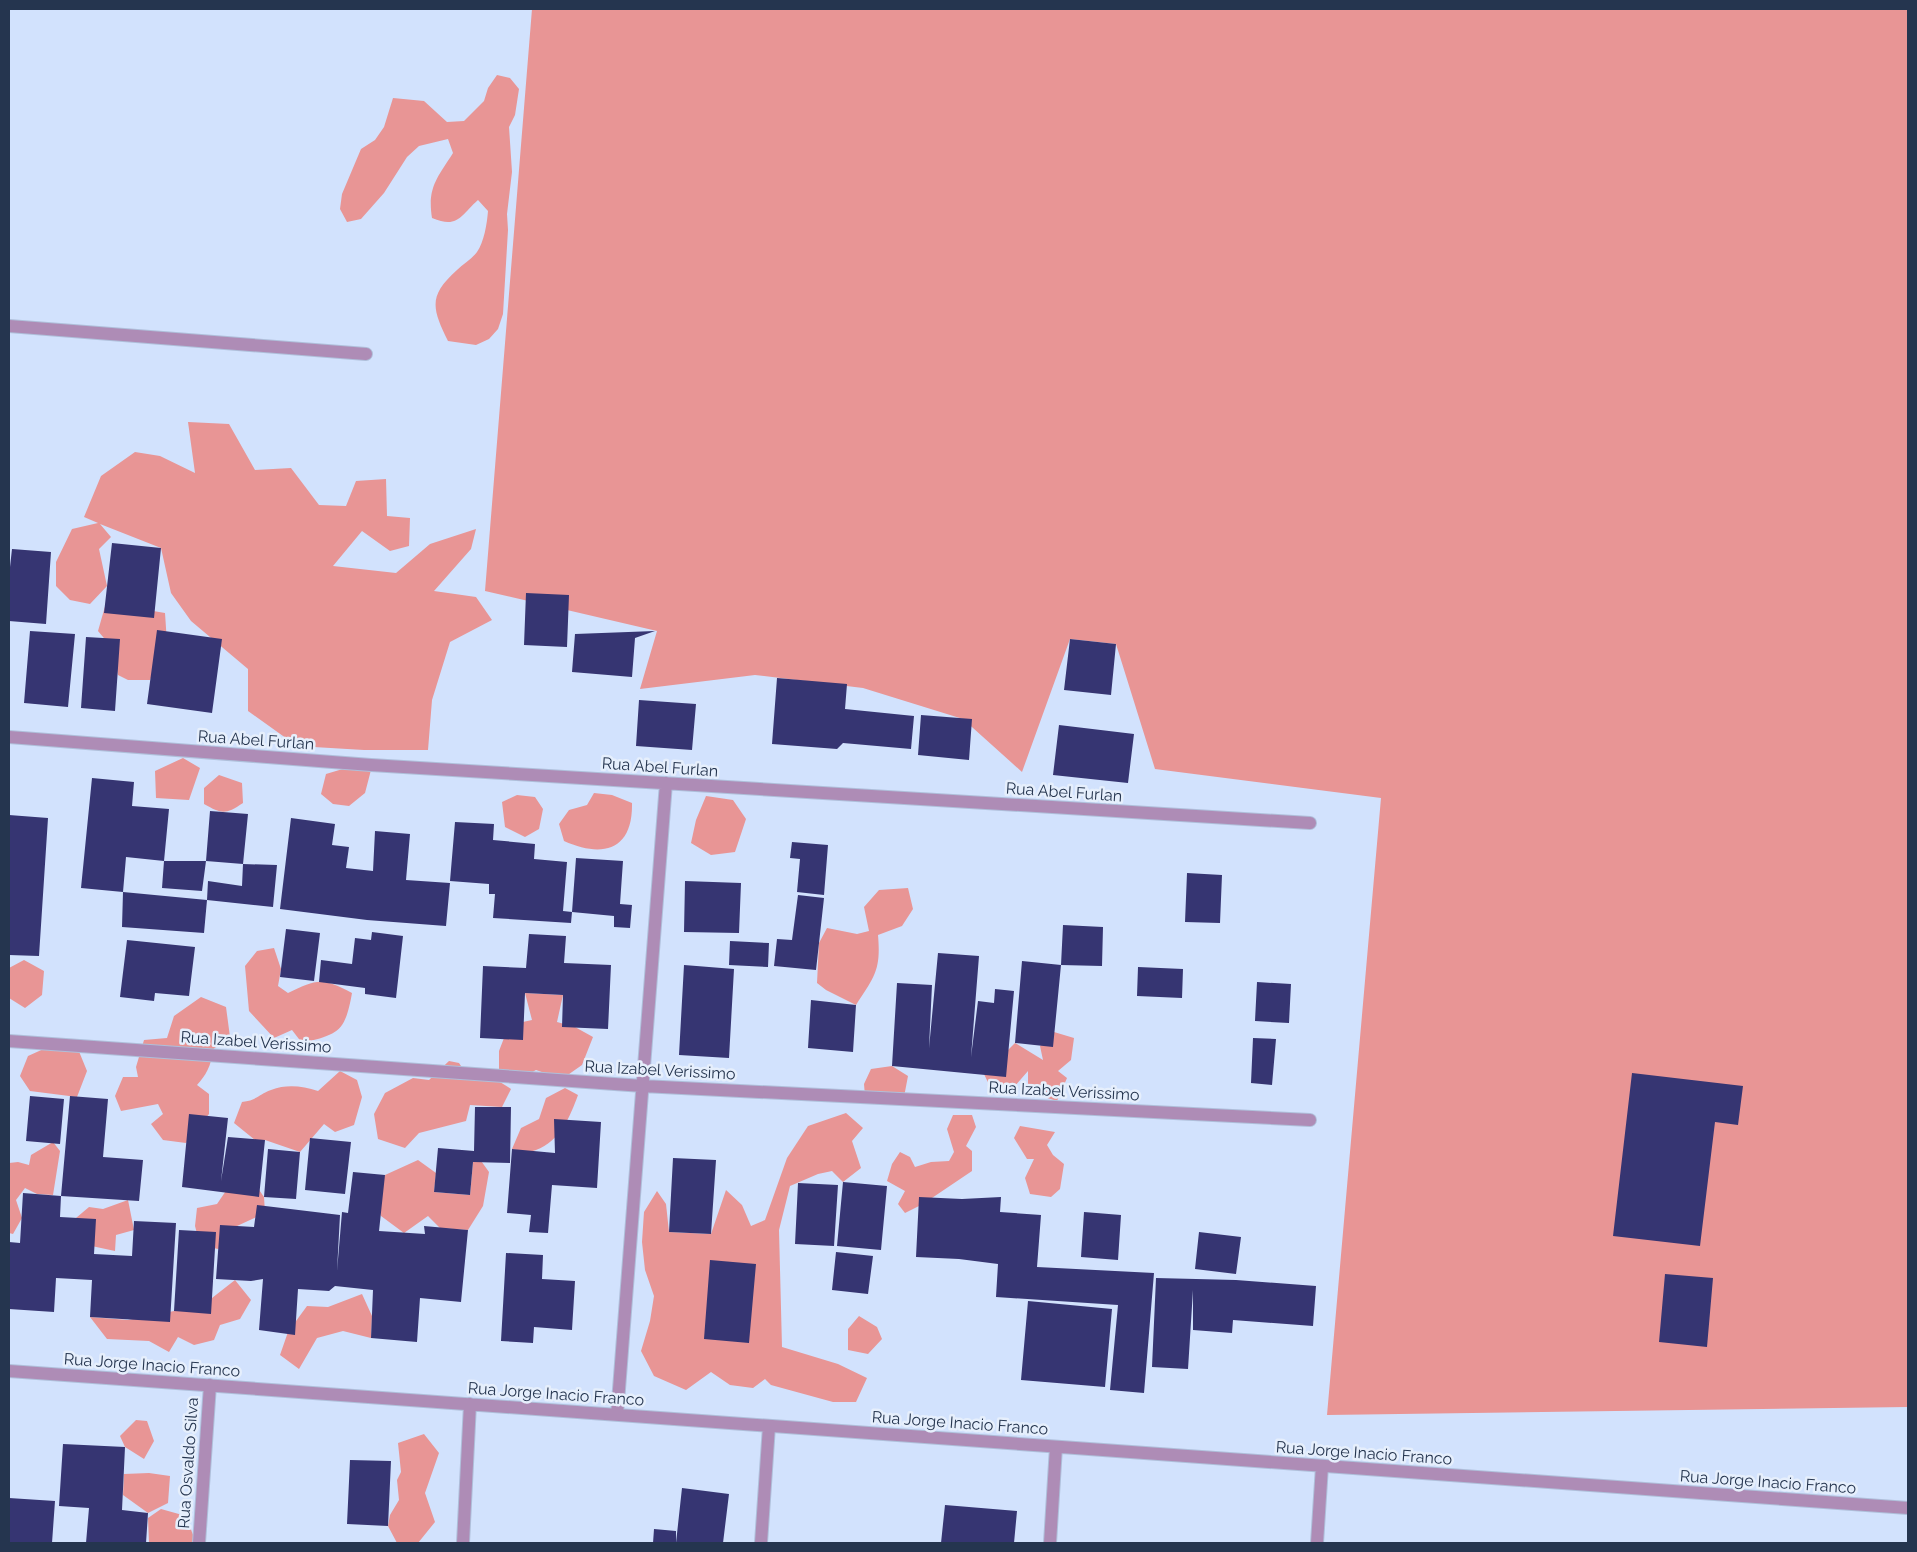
<svg xmlns="http://www.w3.org/2000/svg" width="1917" height="1552" font-family="Raleway,sans-serif">
<style>
.forest{fill:#e89595}
.building{fill:#363572}
.lines{fill:none;stroke-linecap:round;stroke-linejoin:round}
.street-casing{stroke:#afbfda;stroke-width:14}
.street{stroke:#ae8cb6;stroke-width:12}
.labels{text-anchor:middle;dominant-baseline:central;stroke-width:5;stroke-linejoin:round;paint-order:stroke}
.street-label{font-size:16px;fill:#25354f;stroke:#e6effc}
</style>
<rect width="100%" height="100%" fill="#d2e2fd"/>
<path class="forest" d="M532,9H1908V1407L1327,1415L1381,798L1155,769L1116,644L1070,639L1022,772L963,719L863,688L755,675L640,689L657,631L485,591Z
M497,75L510,78L519,89L515,115L509,127L512,172L507,214L508,230L503,314L498,329L489,339L476,345L448,341C432,308 428,296 457,270C463,264 472,259 477,252C484,242 487,224 488,211L478,200C460,216 458,229 432,218C427,187 438,177 453,153L448,139L419,146L407,157L384,193L361,219L347,222L340,209L342,194L361,149L375,140L384,127L393,98L424,101L447,122L464,121L484,101L488,88Z
M188,422L229,424L255,470L291,468L319,505L346,506L356,481L386,479L387,516L410,518L409,546L390,551L362,531L333,566L396,573L430,544L476,529L471,549L434,591L476,597L492,620L450,642L432,700L428,750H364L297,746L248,711V669L191,621L171,593L161,548L100,524L111,537L99,549L107,586L90,604L70,600L56,586V562L72,529L98,523L84,517L101,476L135,452L160,456L195,473Z
M106,603L165,613L167,643L150,680H128L118,675L114,650L98,631Z
M183,758L200,768L189,800L156,798L155,771Z
M346,768L371,770L365,793L349,806L333,804L321,794L326,774Z
M219,775L242,783L243,803C225,815 222,814 204,804V788Z
M594,793L612,795L632,803C633,851 602,858 564,841L559,824L569,810L587,805Z
M517,795L535,797L543,809L539,829L525,837L505,827L502,802Z
M706,796L733,800L746,819L735,852L711,855L691,843L696,820Z
M908,888L913,909L902,926L878,935C881,970 875,976 856,1005L826,990L817,983L819,943L827,928L857,934L869,931L864,907L879,890Z
M274,948L281,969L278,986L288,993C317,979 322,977 352,993C345,1032 339,1034 302,1043L292,1030L274,1038L249,1011L245,966L257,951Z
M24,960L44,971L42,995L25,1008L9,998V968Z
M525,993L563,995L557,1022L575,1027L593,1037L582,1065L562,1079L536,1070L523,1077L499,1075V1051L509,1025L532,1020Z
M201,997L226,1007L230,1037L212,1050C213,1062 206,1076 197,1085L209,1094V1114L186,1143L163,1140L151,1124L163,1114L158,1104L121,1111L115,1096L123,1077H138L136,1067L144,1040L167,1038L174,1016Z
M1054,1032L1074,1038L1071,1060L1058,1071L1067,1078L1057,1101L1028,1092V1071L1015,1086L993,1093L984,1074L1015,1043L1043,1060L1040,1046Z
M48,1047L78,1049L87,1071L77,1097L30,1091L20,1076L28,1056Z
M449,1061L459,1063L467,1075L492,1077L511,1089L502,1107L470,1105L466,1121L419,1133L405,1148L378,1139L374,1114L385,1093L413,1078L429,1080Z
M892,1066L908,1076L904,1097L865,1096L864,1084L871,1069Z
M340,1071L357,1080L362,1097L354,1125L335,1132L324,1124L300,1152L265,1140H255L234,1123L242,1102C258,1100 259,1094 271,1090C287,1084 302,1086 318,1091Z
M565,1088L578,1095C570,1117 560,1141 536,1150C530,1153 519,1150 512,1149L521,1128L539,1119L546,1098Z
M846,1113L863,1128L852,1141L861,1168L843,1182L832,1171L818,1174L790,1186L779,1230L782,1347L838,1364L867,1378L856,1402H833L771,1385L765,1379L753,1388L730,1385L711,1372L686,1390L654,1376L641,1351L650,1321L654,1296L645,1270L642,1242L644,1212L657,1191L666,1204L669,1232L711,1234L726,1190L742,1205L751,1226L765,1220L787,1158L808,1126Z
M953,1115H972L976,1127L966,1146L972,1151V1171L923,1204L905,1213L898,1204L905,1191L887,1181L892,1164L900,1152L910,1157L915,1167L931,1162L949,1161L954,1152L947,1129Z
M1020,1126L1055,1132L1047,1145L1053,1155L1064,1164L1060,1189L1051,1197L1030,1194L1025,1178L1034,1159H1027L1014,1138Z
M53,1142L60,1151L53,1195L37,1194L25,1188L16,1200L22,1218L13,1234L9,1233V1163L18,1162L29,1165L31,1155Z
M474,1151L489,1172L483,1206L468,1230L440,1228L428,1216L404,1233L381,1216L375,1194L385,1175L418,1160L436,1173L434,1192L470,1195Z
M234,1179L253,1181L264,1197L265,1213L237,1226L233,1239L218,1249L200,1245L195,1226L197,1208L217,1204Z
M128,1200L134,1230L116,1235L115,1251L87,1245L76,1218L89,1207L103,1209Z
M235,1280L251,1300L240,1319L220,1325L214,1340L194,1345L178,1337L169,1352L149,1341L107,1339L90,1317L128,1320L174,1311L212,1298Z
M362,1294L372,1316L371,1338L343,1331L317,1338L299,1369L280,1355L288,1332L307,1306L328,1307Z
M859,1316L877,1327L882,1339L868,1354L848,1350V1329Z
M136,1420L147,1421L154,1441L144,1459L125,1447L120,1436Z
M424,1434L439,1453L425,1493L435,1522L418,1543H397L388,1526L390,1515L399,1500L397,1480L401,1472L398,1443Z
M149,1473L170,1476L168,1503L148,1513L123,1495L124,1474Z
M161,1509L186,1516L196,1543H149L148,1518Z"/>
<path class="building" d="M112,543L161,548L154,618L104,613Z
M12,549L51,552L46,624L9,621V576Z
M526,593L569,595L567,647L524,645Z
M157,630L222,639L212,713L147,704Z
M30,631L75,634L68,707L24,703Z
M655,631L635,638L632,677L572,672L575,634Z
M86,637L120,639L115,711L81,708Z
M1070,639L1116,644L1111,695L1064,690Z
M777,678L847,684L845,709L914,716L911,749L843,743L837,749L772,744Z
M639,700L696,704L692,750L636,746Z
M921,715L972,719L969,760L918,755Z
M1059,725L1134,734L1128,783L1053,775Z
M92,778L134,782L132,806L169,809L164,861L126,857L123,892L81,888Z
M210,811L248,814L243,864L206,861Z
M9,815L48,818L39,956L9,955Z
M291,818L335,824L332,845L349,847L346,868L373,871L375,831L410,834L406,880L450,883L446,926L367,920L280,909Z
M455,822L494,824L493,840L535,844L534,859L567,862L563,911L572,912L571,923L493,918L495,894H489V884L450,881Z
M792,842L828,845L824,895L797,892L800,859L790,858Z
M576,858L623,861L620,904L632,905L630,928L614,927V916L572,912Z
M164,861H206L202,891L162,888Z
M243,864L277,865L273,907L207,900L208,881L242,886Z
M1187,873L1222,875L1220,923L1185,922Z
M685,881L741,883L739,933L684,932Z
M123,892L207,900L204,933L122,927Z
M798,895L824,898L816,970L774,966L777,939L792,940Z
M1063,925L1103,927L1102,966L1061,965Z
M286,929L320,933L314,981L280,977Z
M372,932L403,936L396,998L365,994V988L319,982L321,960L352,964L355,938L371,940Z
M529,934L566,936L564,963L611,965L608,1029L562,1027L563,995L525,993L523,1040L480,1038L483,966L526,968Z
M127,940L195,947L189,996L155,993L154,1001L120,997Z
M730,941L769,943L768,967L729,965Z
M938,953L979,956L971,1057L978,1001L994,1003L995,989L1014,991L1006,1077L892,1066L897,983L932,985L929,1048Z
M1022,961L1061,965L1053,1047L1015,1043Z
M684,965L734,969L729,1058L679,1055Z
M1138,967L1183,969L1182,998L1137,996Z
M1257,982L1291,984L1289,1023L1255,1021Z
M811,1000L856,1005L853,1052L808,1048Z
M1253,1038L1276,1039L1272,1085L1251,1083Z
M1632,1073L1743,1086L1738,1125L1715,1122L1700,1246L1613,1236Z
M30,1096L64,1099L60,1144L26,1141Z
M70,1096L108,1099L103,1157L143,1160L139,1201L61,1196L60,1217L96,1219L94,1254L132,1256L134,1221L176,1223L170,1322L90,1317L92,1280L56,1278L54,1312L9,1309V1242L20,1243L23,1193L61,1196Z
M475,1107H511L510,1163L473,1162L470,1195L434,1192L438,1148L474,1151Z
M189,1114L228,1118L221,1181L228,1137L265,1140L259,1197L182,1187Z
M554,1119L601,1122L597,1188L552,1185L548,1233L529,1232L531,1215L507,1213L512,1149L555,1153Z
M310,1138L351,1142L345,1194L305,1190Z
M268,1149L300,1152L296,1199L264,1197Z
M673,1158L716,1160L711,1234L669,1232Z
M353,1172L385,1175L379,1231L425,1234L424,1226L468,1230L461,1302L420,1298L417,1342L371,1338L373,1290L335,1286L329,1291L298,1289L295,1335L259,1330L263,1279L251,1281L216,1279L220,1225L254,1227L257,1205L340,1215L337,1271L342,1212L348,1213Z
M843,1182L887,1186L881,1250L837,1246Z
M798,1183L838,1185L834,1246L795,1244Z
M919,1197L962,1199L1001,1197L1000,1212L1041,1215L1037,1267L1154,1273L1144,1393L1110,1390L1118,1305L996,1297L998,1264L959,1259L916,1257Z
M1084,1212L1121,1215L1118,1260L1081,1257Z
M179,1230L216,1232L211,1314L174,1311Z
M1199,1232L1241,1237L1236,1274L1195,1269Z
M836,1252L873,1256L868,1294L832,1290Z
M506,1253L543,1255L542,1279L575,1281L572,1330L534,1327L533,1343L501,1341Z
M710,1260L756,1264L749,1343L704,1339Z
M1665,1274L1713,1278L1707,1347L1659,1342Z
M1156,1278L1236,1280L1316,1286L1313,1326L1233,1320L1232,1333L1193,1330V1290L1188,1369L1152,1367Z
M1028,1301L1112,1309L1105,1387L1021,1380Z
M63,1444L125,1447L122,1510L148,1513L146,1543H86L89,1508L59,1506Z
M350,1460L391,1461L388,1526L347,1524Z
M682,1488L729,1494L723,1543H676Z
M9,1498L55,1501L52,1543H9Z
M945,1505L1017,1511L1014,1543H941Z
M654,1529L676,1531V1543H653Z"/>
<g class="lines">
<g class="street-casing">
<path id="street" d="M9,326L366,354
M9,737L371,765L1310,823
M9,1041L643,1086L1310,1120
M9,1371L1908,1508
M617,1415L666,783
M199,1543L210,1385
M463,1543L470,1404
M761,1543L769,1426
M1050,1543L1056,1447
M1317,1543L1322,1466"/>
</g>
<use href="#street" class="street"/>
</g>
<g class="labels">
<g class="street-label">
<text transform="translate(256 740) rotate(4)">Rua Abel Furlan</text>
<text transform="translate(660 767) rotate(4)">Rua Abel Furlan</text>
<text transform="translate(1064 792) rotate(4)">Rua Abel Furlan</text>
<text transform="translate(256 1042) rotate(4)">Rua Izabel Verissimo</text>
<text transform="translate(660 1070) rotate(3)">Rua Izabel Verissimo</text>
<text transform="translate(1064 1091) rotate(3)">Rua Izabel Verissimo</text>
<text transform="translate(152 1365) rotate(4)">Rua Jorge Inacio Franco</text>
<text transform="translate(556 1394) rotate(4)">Rua Jorge Inacio Franco</text>
<text transform="translate(960 1423) rotate(4)">Rua Jorge Inacio Franco</text>
<text transform="translate(1364 1453) rotate(4)">Rua Jorge Inacio Franco</text>
<text transform="translate(188 1463) rotate(-86)">Rua Osvaldo Silva</text>
<text transform="translate(1768 1482) rotate(4)">Rua Jorge Inacio Franco</text>
</g>
</g>
<rect width="1917" height="1552" fill="none" stroke="#25354f" stroke-width="20"/>
</svg>
